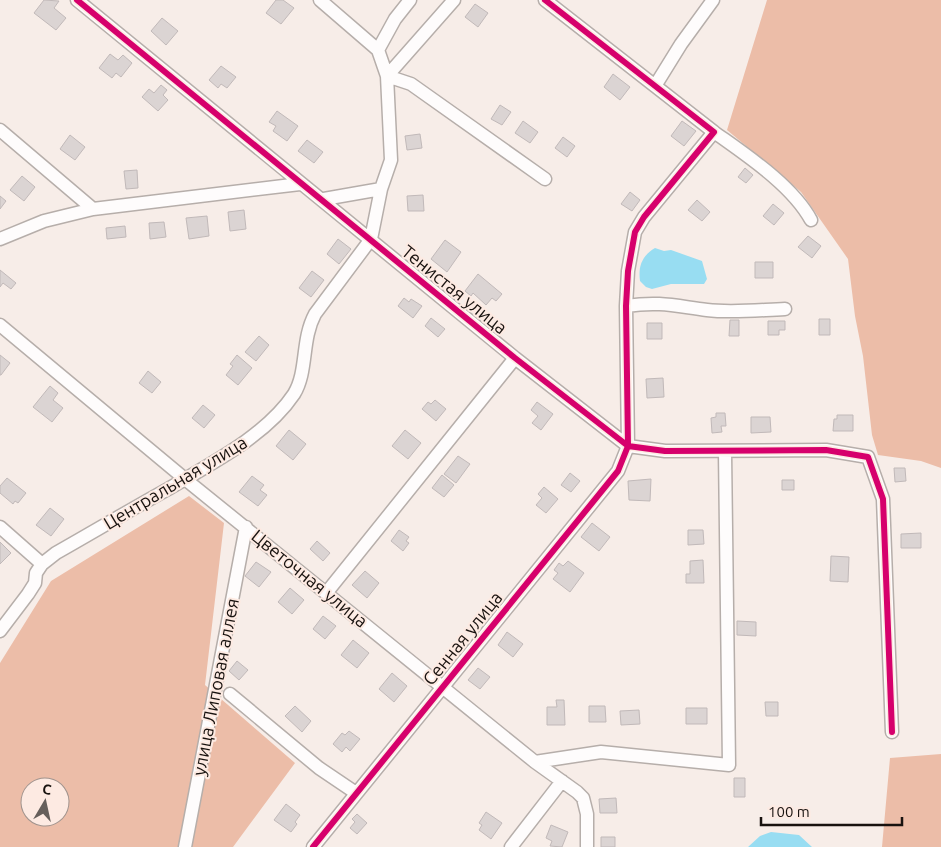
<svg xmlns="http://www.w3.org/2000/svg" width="941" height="847" font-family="Ubuntu,sans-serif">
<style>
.forest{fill:#ecbda8;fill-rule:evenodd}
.water{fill:#98ddf2}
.building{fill:#dbd4d3;stroke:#c1b9b9}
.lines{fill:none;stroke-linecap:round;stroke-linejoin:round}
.minor-casing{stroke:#b6aeaa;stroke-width:15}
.minor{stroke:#fefcfc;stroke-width:12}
.cycleway-casing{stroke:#fdeae2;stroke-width:9}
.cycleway{stroke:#d6006c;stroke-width:6}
.labels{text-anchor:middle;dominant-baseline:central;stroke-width:4;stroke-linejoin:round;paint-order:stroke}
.street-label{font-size:18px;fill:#18120f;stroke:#fdeae2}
</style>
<rect width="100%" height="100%" fill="#f7ede8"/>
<path class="forest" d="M767,0H941V468L921,461L878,455L872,435L863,356L855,316L848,259L801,192L727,130Z
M189,496L224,523L205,685L295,763L233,847H0V663L51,581ZM30,787H60V817H30Z
M941,754V847H882L890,758Z"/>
<path class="water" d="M655,248L664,251L671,250L702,261L707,279L704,284H671L652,289L646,287L640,281C638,266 642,256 655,248Z
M771,832L799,835L812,847H748L760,836Z"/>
<path class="building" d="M44,0L59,1L54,8L66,18L56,30L34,13Z
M276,0H283L294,8L281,24L266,13Z
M475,4L488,13L478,27L465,17Z
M162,18L178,31L166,45L151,31Z
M110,54L118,60L123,55L132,63L121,77L116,73L112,78L99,68Z
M221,66L236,77L227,88L221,84L218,88L209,80Z
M613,74L630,87L620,100L604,87Z
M161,85L167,90L163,95L168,100L158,111L142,97L149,89L154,93Z
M500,105L511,112L502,125L491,119Z
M277,111L298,126L287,141L273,131L276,126L269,122Z
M523,121L538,132L530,143L515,133Z
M682,121L696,131L684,146L671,136Z
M420,134L422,148L407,150L405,136Z
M70,135L85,147L75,160L60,149Z
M563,137L575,146L567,157L555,148Z
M307,140L323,152L314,163L298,151Z
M745,168L753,175L746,183L738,177Z
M137,170L138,188L126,189L124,171Z
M22,176L35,187L24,201L10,190Z
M630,192L640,200L632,211L621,204Z
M423,195L424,211H408L407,196Z
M0,196L6,201L0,209Z
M697,200L710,212L702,221L688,210Z
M773,204L784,213L774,225L763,216Z
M244,210L246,229L230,231L228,212Z
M207,216L209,236L189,239L186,218Z
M164,222L166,237L150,239L149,223Z
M125,226L126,237L107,239L106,228Z
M808,236L821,246L812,258L798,247Z
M338,239L351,249L339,264L327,254Z
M445,240L461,252L447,272L431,259Z
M755,262H773V278H755Z
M0,270L16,283L11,289L3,283L0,287Z
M312,271L324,280L311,297L299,288Z
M478,274L502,294L496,301L492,298L486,305L473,293L471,296L465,291Z
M404,298L409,302L411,299L422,306L413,318L398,306Z
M431,318L445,329L438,337L425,326Z
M819,319H830V335H819Z
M730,320H739V336H729Z
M768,321H785V330H779V335H768Z
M647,323H662V339H647Z
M259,336L269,345L256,361L245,352Z
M0,355L10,363L1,375H0Z
M237,355L252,368L238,385L226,375L233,366L230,364Z
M148,371L161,382L152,393L139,383Z
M663,378L664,397L647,398L646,379Z
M50,386L58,393L53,400L63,408L52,422L33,407Z
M435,400L446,409L436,421L422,409L428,402L431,404Z
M537,402L553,414L541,430L532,423L538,416L531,410Z
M203,405L215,415L204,428L192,418Z
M716,413H725L726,426H721L722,432L712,433L711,418L716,417Z
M837,415H853V431H833L834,419H837Z
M751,417H770L771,432L751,433Z
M289,430L306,444L293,460L276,446Z
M405,430L421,443L408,459L392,446Z
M458,456L470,464L456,483L444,474Z
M894,468H905L906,481L895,482Z
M570,473L580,481L571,492L561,485Z
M442,475L454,485L444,497L432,488Z
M252,476L264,485L260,490L267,495L258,506L239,492Z
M7,478L26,493L18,503L15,501L13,504L0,493V486Z
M651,479L650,501L629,500L628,481Z
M782,480H794V490H782Z
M544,487L558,499L546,513L536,505L542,498L538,494Z
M50,508L64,519L51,536L36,525Z
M592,523L610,537L599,551L581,537Z
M399,530L409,537L406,541L409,543L403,551L391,541Z
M688,530H703L704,544L688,545Z
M921,533V548H901V534Z
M317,541L330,553L323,561L310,549Z
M0,542L11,553L0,564Z
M831,556L849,557L848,582L830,581Z
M703,560L704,583H686V574H690V561Z
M568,561L584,573L570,592L553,579L558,573L554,570L559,563L563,566Z
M256,562L271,572L259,587L245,576Z
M365,571L379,583L367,598L352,585Z
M290,588L304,600L292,614L278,602Z
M323,616L336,626L325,639L313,629Z
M737,621L756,622V636L737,635Z
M507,632L523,644L513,657L498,645Z
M353,640L369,653L357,668L341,655Z
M237,661L248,670L239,680L229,671Z
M478,668L490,677L480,689L468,680Z
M392,673L407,686L394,702L379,689Z
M556,700H564L565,725H547V707H557Z
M765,702H778V716H766Z
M295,706L311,721L302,732L285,716Z
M589,706H605L606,722H589Z
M686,708H707V724H686Z
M639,710L640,724L621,725L620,711Z
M349,731L360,739L350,751L346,747L342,752L333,744L342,733L345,735Z
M734,778H745V797H734Z
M616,798L617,813H600L599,799Z
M286,804L300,815L295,822L297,824L291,832L274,820Z
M486,812L502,823L491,839L479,830L482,825L479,823Z
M357,814L367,823L357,834L350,828L355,822L352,819Z
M551,825L568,832L562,847L550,846L552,841L546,838Z
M601,837H615V847H601Z"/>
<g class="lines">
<g class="minor-casing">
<path id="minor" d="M77,0L515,358L628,446L665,451L826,450L868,457L883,499L892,732
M320,0L378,50
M454,0L387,76L411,84L545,179
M655,86L681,44L713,0
M0,130L93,209
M714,132C746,155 792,185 811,220
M324,199L381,189L391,160L387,76L378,50L395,19L410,0
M0,239L44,221L93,209L300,184
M626,306C660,301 675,306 707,310C732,313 759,310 785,309
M0,325L185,479L535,762L577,792L583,798L587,814V847
M0,527L42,564
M327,592L515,358
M0,631L28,594L35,583L36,573L42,564L56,553C93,532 130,510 168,489C210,464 266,436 294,394C308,371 301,340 315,314L371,239L381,189
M230,694L319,768L356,793
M535,762L601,752L729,765L725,452
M185,847L246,527
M313,847L618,471L628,446L626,306L628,271L635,232L644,217L714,132L545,0
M511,847L562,781"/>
</g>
<use href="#minor" class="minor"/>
<g class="cycleway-casing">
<path id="cycleway" d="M77,0L515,358L628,446L665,451L826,450L868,457L883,499L892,732
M313,847L618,471L628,446L626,306L628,271L635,232L644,217L714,132L545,0"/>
</g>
<use href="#cycleway" class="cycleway"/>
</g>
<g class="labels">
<g class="street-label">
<text transform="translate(455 289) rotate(39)">Тенистая улица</text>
<text transform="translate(175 482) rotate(-31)">Центральная улица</text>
<text transform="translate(310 578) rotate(39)">Цветочная улица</text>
<text transform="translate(462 638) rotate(-51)">Сенная улица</text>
<text transform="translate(215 687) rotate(-79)">улица Липовая аллея</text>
</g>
</g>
<g transform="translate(45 802) rotate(9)"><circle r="24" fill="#fdeae2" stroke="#a1948e"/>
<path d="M0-4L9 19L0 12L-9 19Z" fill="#665f5b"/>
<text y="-8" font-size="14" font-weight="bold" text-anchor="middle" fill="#18120f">С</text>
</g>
<path d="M761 817v8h141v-8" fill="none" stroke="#18120f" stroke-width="2.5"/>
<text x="768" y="817" font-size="15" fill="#18120f" stroke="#fdeae2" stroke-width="4" paint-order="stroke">100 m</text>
</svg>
